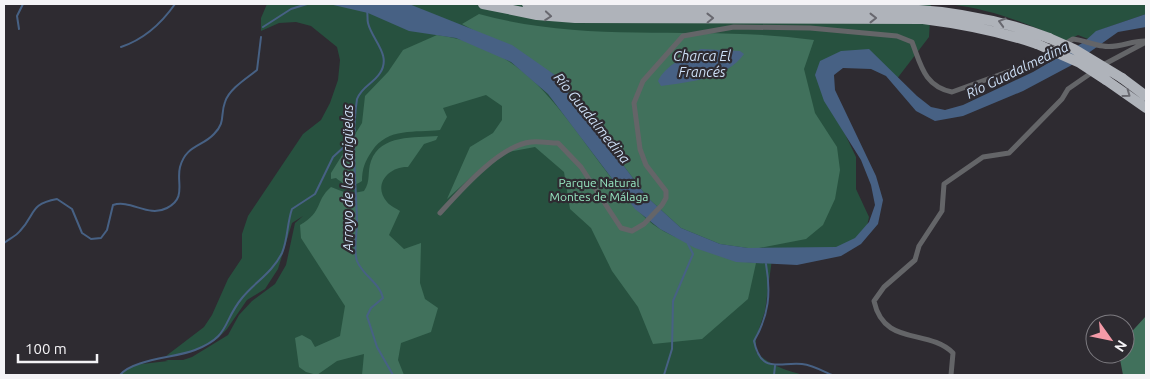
<svg xmlns="http://www.w3.org/2000/svg" width="1150" height="379" font-family="Ubuntu,sans-serif">
<style>
.green{fill:#27513f}
.forest{fill:#41715c}
.water{fill:#476184}
.lines{fill:none;stroke-linecap:round;stroke-linejoin:round}
.stream{stroke:#476184;stroke-width:2}
.street{stroke:#646568;stroke-width:5}
.highway{stroke:#afb3ba;stroke-width:10}
.highway-bridge{stroke:#afb3ba;stroke-width:10}
.oneway{stroke:#68686f}
.labels{text-anchor:middle;dominant-baseline:central;stroke-width:4.5;stroke-linejoin:round;paint-order:stroke}
.park-label{font-size:12px;fill:#97e6c1;stroke:#2e2b31}
.water-label{font-size:14px;font-style:italic;fill:#cddff6;stroke:#2e2b31}
</style>
<rect width="100%" height="100%" fill="#2e2b31"/>
<path class="green" d="M267,4H931L929,37L896,80L847,57L829,80L835,113L856,157V189L869,217L865,235C834,254 807,257 772,259L765,311L756,338V352C769,365 785,370 803,375H120L133,365L168,361L165,360H183L192,357L228,335L239,315L252,301L275,284L286,265L295,223L303,216L292,223L278,269L265,289L247,300L227,329L217,339L189,353L166,356L204,327L212,315L228,279L242,258V234L248,216L303,134L321,120L330,103L338,80L340,60L337,47L311,26L296,22L279,23L261,31V18Z
M949,4H1146V14L1097,31L1088,39L1078,35L1067,41C1025,23 995,10 949,4Z"/>
<path class="forest" d="M479,14C591,45 701,24 814,40L804,69L815,113L837,147L840,170L835,199L823,225L806,239L759,248H748L720,244L681,228L648,198L555,75L462,24Z
M437,35C528,47 561,114 613,180C627,197 640,217 660,229C672,237 688,241 702,247C720,255 735,262 756,263L748,299L702,339L653,344L638,307L612,271L591,228L570,209L564,172L535,147L503,153L480,169L447,199L470,147L493,133L502,120V106L486,95L443,108L447,117L440,130C415,133 388,127 372,151C365,161 362,169 362,181C351,188 346,186 336,178L331,179V173L362,123L365,96L388,72L403,50Z
M438,136L436,140L424,144L408,167C389,166 372,185 387,202C390,206 397,209 400,211L389,235L404,249L421,243L420,283L425,299L438,308L431,332L401,343L398,360L404,375H362L364,354L337,361L317,375L306,372L299,367L295,338L302,335L311,340L315,347L340,336L345,306L301,238L300,225C324,211 314,202 331,187L349,194L364,191C371,181 367,172 371,161C381,134 414,138 438,136Z
M1146,316V375H1123L1119,354H1125V339Z"/>
<path class="water" d="M329,4H409L512,45L555,75L648,198L681,228L720,244L748,248L836,247L855,238L869,222L875,205L871,185L861,160L824,101L815,75L820,61L841,51L869,49L917,96L931,107L945,110L963,105L1033,72L1084,42L1096,31L1146,14V27L1118,32L1070,66L1023,91L963,116L935,121L916,111L886,76L871,69L843,68L834,75L835,90L876,176L883,200L878,224L861,244L841,256L797,265L736,262L695,248L660,229L635,209L548,94L511,62L456,38L409,31L368,13Z
M701,49L740,51L744,54C726,79 689,82 661,86L658,81C665,66 686,55 701,49Z"/>
<g class="lines">
<path class="stream" d="M367,11C368,14 367,19 368,23C372,40 392,55 380,73C373,84 362,86 357,99C351,139 356,182 357,223C357,235 353,249 357,261C363,276 380,283 383,298L371,308L367,316L377,347L393,375
M263,27L291,9L307,4
M19,29L17,16L23,4
M121,47C145,39 161,24 175,4
M4,243C9,239 16,236 20,231C36,214 29,204 57,199L72,209L82,233L91,239L101,238L107,230L113,205C131,199 148,218 167,208C187,198 176,182 180,167C186,145 202,147 214,134C226,122 220,115 225,102C229,89 247,78 257,70L261,37
M766,264C771,293 769,315 754,341C761,374 778,362 802,364C812,365 823,371 832,375
M120,375C133,359 175,358 195,350C231,336 222,322 242,298C255,282 272,273 282,253C288,239 287,223 292,209L315,194L333,157L345,146L355,130
M664,375L672,349L673,301L693,254L688,244
M774,375L775,366"/>
<path class="street" d="M1101,66L1146,42
M440,213C460,191 500,145 531,142C540,141 550,143 558,143L581,167L621,228L632,231L644,224L662,205L666,198V191L646,165L640,149L634,103L643,81L683,36L734,27L810,28L897,36L912,42C921,65 924,86 952,92L1035,62L1073,39C1083,40 1093,45 1103,46C1118,49 1132,40 1146,41
M951,375L953,353C928,328 884,347 874,301L884,287L915,260L919,246L942,211L944,184L983,157L1009,153L1062,99L1068,89L1094,71"/>
<path class="highway" d="M483,4L537,15L575,18L923,19C963,24 999,31 1037,44
M527,4L572,9H907C956,12 1002,20 1049,38
M1122,78L1146,96
M1106,80L1146,108"/>
<path class="highway-bridge" d="M1049,38L1074,49L1122,78
M1037,44L1080,63L1106,80"/>
</g>
<defs><path id="oneway-chevron" d="M-2-3.5L2.5 0L-2 3.5" fill="none" stroke-width="1.6" stroke-linecap="round" stroke-linejoin="round" transform="scale(1.25)"/></defs>
<g class="oneway">
<use href="#oneway-chevron" transform="translate(548 16) rotate(5)"/>
<use href="#oneway-chevron" transform="translate(710 18) rotate(-1)"/>
<use href="#oneway-chevron" transform="translate(873 18)"/>
<use href="#oneway-chevron" transform="translate(1002 22) rotate(-164)"/>
<use href="#oneway-chevron" transform="translate(1127 94) rotate(36)"/>
</g>
<g class="labels">
<g class="park-label">
<text x="599" y="182">Parque Natural<tspan x="599" dy="14">Montes de Málaga</tspan></text>
</g>
<g class="water-label">
<text x="702" y="56">Charca El<tspan x="702" dy="16">Francés</tspan></text>
<text transform="translate(1017 70) rotate(-26)">Río Guadalmedina</text>
<text transform="translate(592 118) rotate(51)">Río Guadalmedina</text>
<text transform="translate(348 178) rotate(-90)">Arroyo de las Carigüelas</text>
</g>
</g>
<rect width="1150" height="379" fill="none" stroke="#f4f3f6" stroke-width="10"/>
<g transform="translate(1110 339) rotate(123)"><circle r="24" fill="#2e2b31" stroke="#7d7b80"/>
<path d="M0-4L9 19L0 12L-9 19Z" fill="#f39aa7"/>
<text y="-8" font-size="14" font-weight="bold" text-anchor="middle" fill="#f4f3f6">N</text>
</g>
<path d="M18 354v8h79v-8" fill="none" stroke="#f4f3f6" stroke-width="2.5"/>
<text x="25" y="354" font-size="15" fill="#f4f3f6" stroke="#2e2b31" stroke-width="4" paint-order="stroke">100 m</text>
</svg>
